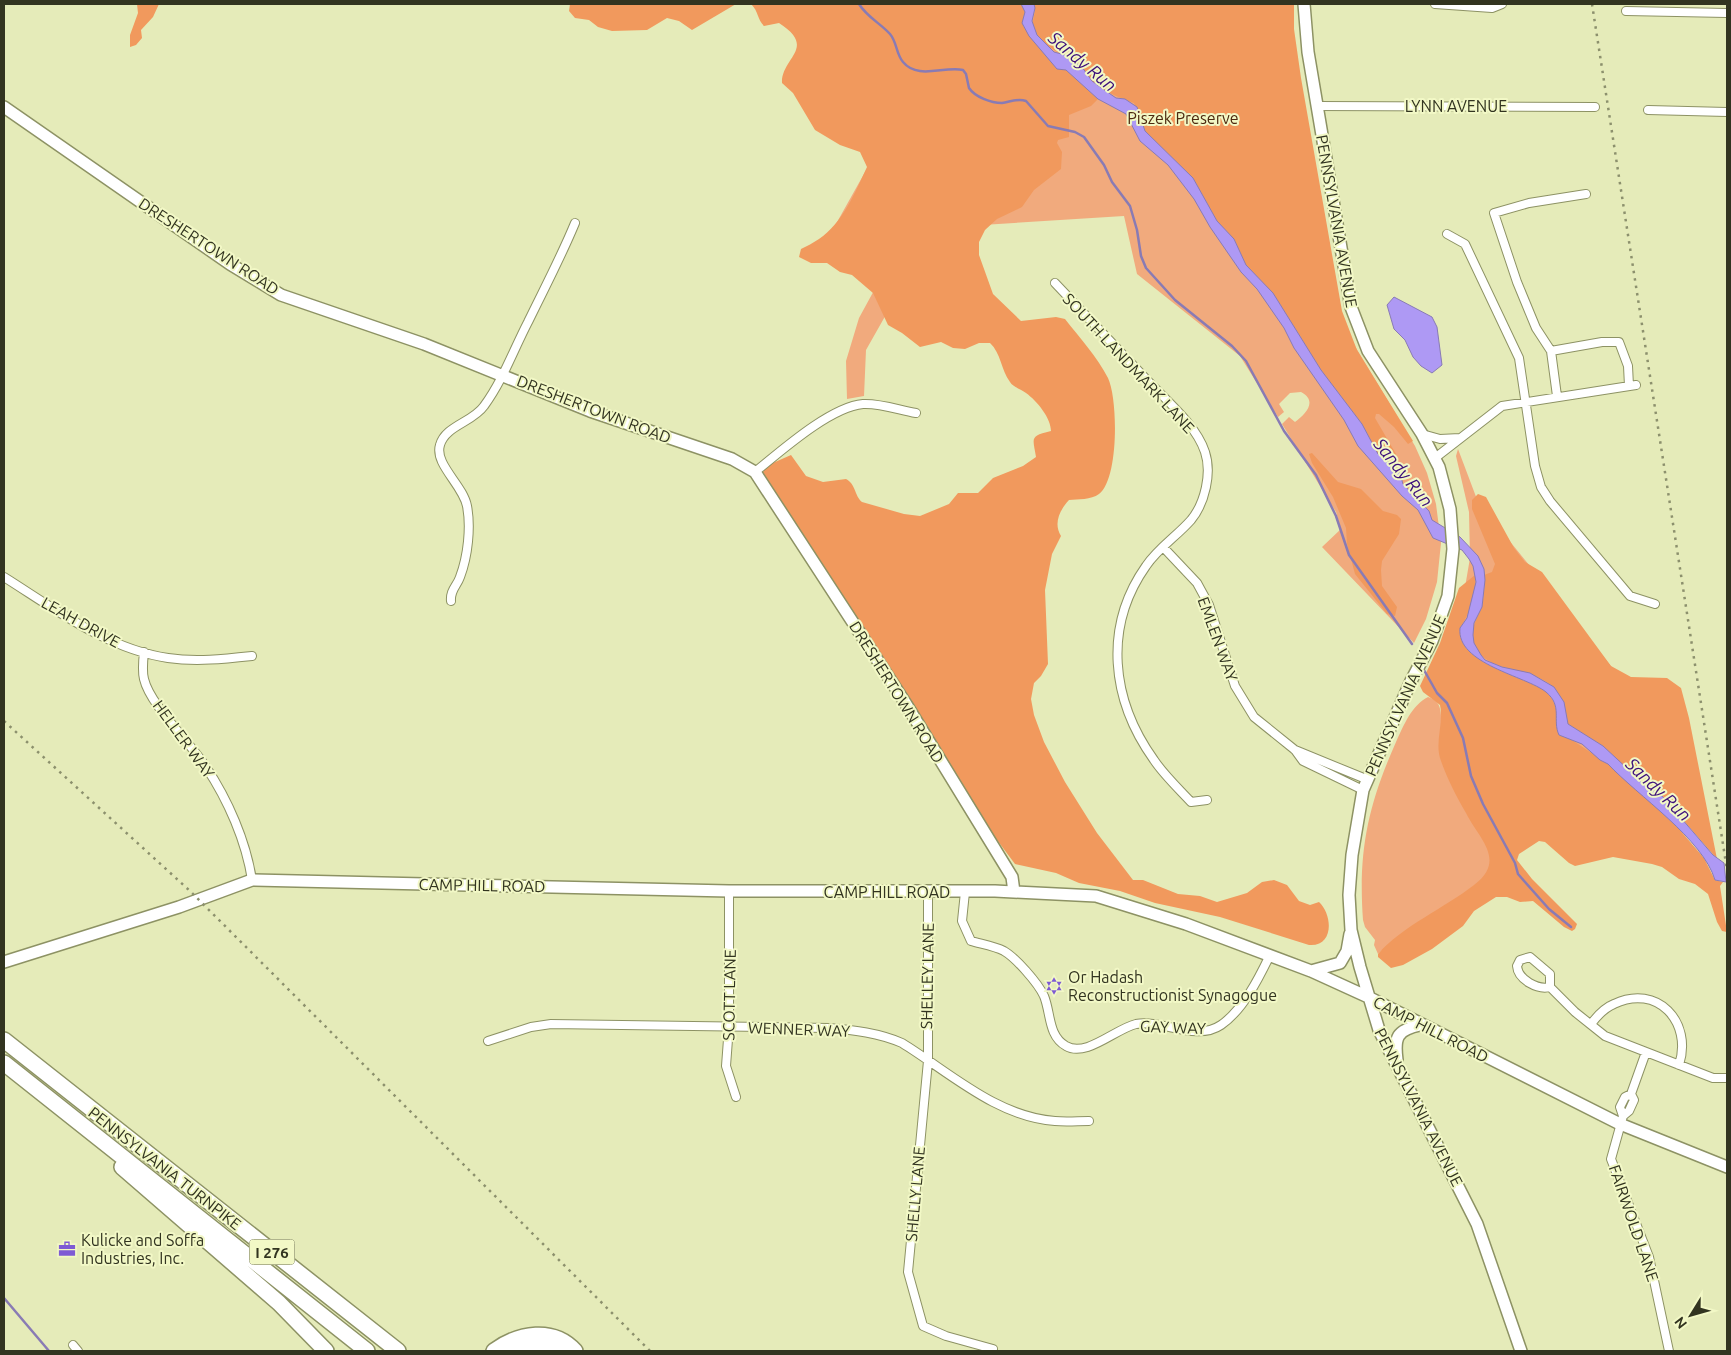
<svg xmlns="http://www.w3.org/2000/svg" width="1731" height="1355" font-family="Ubuntu,sans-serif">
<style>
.green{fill:#f1aa7d}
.forest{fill:#f1995d}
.water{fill:#ae99f4;stroke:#897bb4}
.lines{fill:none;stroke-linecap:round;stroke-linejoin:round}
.stream{stroke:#897bb4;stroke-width:2.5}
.street-casing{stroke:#8d9264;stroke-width:10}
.secondary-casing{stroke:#8d9264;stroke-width:14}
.highway-casing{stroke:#8d9264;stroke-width:18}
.street{stroke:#fff;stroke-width:8}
.secondary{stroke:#fff;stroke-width:11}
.highway{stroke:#fff;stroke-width:15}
.rail{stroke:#8c906d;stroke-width:2.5;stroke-dasharray:2.5 5;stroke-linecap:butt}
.labels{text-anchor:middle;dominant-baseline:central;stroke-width:4;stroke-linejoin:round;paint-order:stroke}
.shield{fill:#f2f8c6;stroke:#6c6f52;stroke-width:1}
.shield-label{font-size:15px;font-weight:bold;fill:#323420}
.street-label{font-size:16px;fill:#323420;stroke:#f2f8c6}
.park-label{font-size:16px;fill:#4c290f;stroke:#f2f8c6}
.poi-label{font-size:16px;fill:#323420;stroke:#f2f8c6;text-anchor:start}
.water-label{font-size:18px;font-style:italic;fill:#3c0f7b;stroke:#f2f8c6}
</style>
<rect width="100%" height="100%" fill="#e5ebb9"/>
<path class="green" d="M810,4H1286L1341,323L1415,446L1427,473L1436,504L1441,543L1437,582L1426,619L1414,643L1322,547L1341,529L1336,512L1282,424L1289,417L1295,422C1306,414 1318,401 1301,392L1290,393L1279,404L1284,412L1278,417L1240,356L1137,274L1124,216L935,228L866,350L864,396L847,399L846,361L859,318L877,285L822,249L917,79Z
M1458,449L1478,502L1623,681L1635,756L1475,885L1383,955L1382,950L1378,954L1374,945L1375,940L1365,927L1363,920C1358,851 1368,805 1396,742C1404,725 1411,706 1428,697C1442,702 1440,710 1442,722L1470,558L1469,512L1456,456Z"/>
<path class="forest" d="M137,4H159L153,17L141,30L142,38L136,45L130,47V35L138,13Z
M570,4H736L692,30L679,21L667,18L647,30L612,31L598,27L589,20L575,18L569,11Z
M751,4H1021L1025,12L1023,26L1057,68L1066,70L1098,99L1091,106L1069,115V137L1058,140L1057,143L1062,152L1061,169L1034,190L1022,207L997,219L985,230L979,242V255L993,294L1021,321L1056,317L1065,319C1080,338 1097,357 1108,378C1118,399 1119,479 1099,494C1091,500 1078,499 1069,500C1060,510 1053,523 1061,536L1052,554L1045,590L1048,664L1041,676L1034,683L1031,699L1034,715L1044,742L1065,782L1097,833L1133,880H1143L1178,894L1200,896L1217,902L1247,893L1262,882L1274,880L1287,885L1299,901L1310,905L1319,902C1333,915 1334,947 1309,945L1220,917L1155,903L1120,891L1079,883L1056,873L1015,864L982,820L762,474L766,466L791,455L806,476L823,482L846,479C856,484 854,495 862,502L904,514L920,516L949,504L958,493H978L993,478L1023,466L1036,457C1033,438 1029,436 1051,431C1051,418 1037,401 1026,393C1021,389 1013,387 1010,382C1001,370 1001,353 990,343H979L965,349L953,348L941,342L920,347L902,333L888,325L873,293L852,275L840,272L827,263H811L799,257L801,249C807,246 813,243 819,239C842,224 856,191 867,167L860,152L840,145L815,130L793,93L782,83C781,58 818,48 779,23L764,26C757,19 759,12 751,4Z
M1034,4H1294V29L1301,78L1342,311L1357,350L1413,441L1408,444L1394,427L1379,414H1376L1375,418L1396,454V468L1378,454L1362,424L1321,370L1273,293L1246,265L1234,239L1217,221L1193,178L1145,131L1134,103C1117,97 1105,92 1091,80C1087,76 1086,71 1082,67C1067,55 1048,51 1036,33C1028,22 1038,14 1034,4Z
M1312,453L1338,482L1361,489L1383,511L1397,515L1401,519L1399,534L1382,561L1381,570L1382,586L1397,607L1395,616L1387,614L1355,574L1347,544L1346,528L1333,497L1312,463L1309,454Z
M1478,494L1486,497L1514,548L1525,562L1542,572L1611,666L1631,677L1667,678L1681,688L1689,718L1717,859L1662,796L1644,784L1603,746L1568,724C1561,712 1565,700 1555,689C1534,665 1479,675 1473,639C1471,626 1478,617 1482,606C1484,598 1485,583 1484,575L1492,572L1495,564L1472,509V500Z
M1475,575C1477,594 1470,613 1460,628C1456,665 1528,675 1547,693C1558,704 1558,716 1557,730L1608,764L1673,822L1704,858L1715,880L1723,882L1720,886L1727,932L1722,931L1717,922L1708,894L1695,884L1679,879L1662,867L1652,864L1613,857L1575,866L1569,863L1545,842L1539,841L1519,854L1517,860L1532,879L1577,924L1575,929L1572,931L1564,927L1533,901L1520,902L1507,897H1496L1474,911L1463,926L1432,949L1403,965L1391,968L1378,957V954C1401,927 1446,907 1474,885C1507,860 1479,839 1466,813C1456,796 1446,776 1440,758C1435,741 1444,722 1440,705L1423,692L1420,686L1440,643L1459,588Z"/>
<path class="water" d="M1021,4H1034L1035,8L1032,21L1037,35L1054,52L1065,55L1082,67L1092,81L1103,89L1116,98L1125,99L1137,107L1145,131L1193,178L1217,221L1234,239L1246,265L1273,293L1321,370L1362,424L1378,454L1396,468L1400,474L1403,484L1429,511L1432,520L1460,537L1478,556L1484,569L1485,580L1482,607L1474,623L1473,635L1474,643L1481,655L1485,660L1502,667L1530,673L1554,687L1564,702L1568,724L1603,746L1644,784L1662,796L1713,855L1724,863L1726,882L1715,880C1703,839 1638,796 1608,764L1600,760L1582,744L1559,735C1552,720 1563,706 1546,692C1526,676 1456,664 1460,628L1467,618L1476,582L1473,566L1469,559L1462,550L1433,538L1418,510L1402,496L1358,446L1344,420L1294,348L1284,328L1257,289L1241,272L1210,227L1194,199L1168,165L1140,141L1126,114L1098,99L1066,70L1057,69L1029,36L1022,23L1025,12Z
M1394,297L1432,317L1437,327L1442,365L1432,373L1421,366L1413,357L1405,340L1394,329L1387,305Z"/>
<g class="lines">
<path class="stream" d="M859,4C867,17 880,23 890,34C897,42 896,54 903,62C918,80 943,66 963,70L966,74L969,88C975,97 991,103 1002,103C1010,102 1017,98 1026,101L1048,126L1075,132L1084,137L1104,165L1112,182L1130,206L1137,230L1141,256L1146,268L1175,300L1232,346L1246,361L1284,431L1316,475L1336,516L1349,555L1412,644
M1424,670L1437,693L1447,703L1463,738L1471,776L1483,804L1515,863L1518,874L1549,909L1571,927
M4,1298L49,1351"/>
<g class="street-casing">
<path id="street" d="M1435,4L1492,8L1502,4
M1626,11L1727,13
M1316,106L1595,107
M1648,110L1727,112
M1447,234L1465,244L1519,358L1535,466L1541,487L1550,501L1630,596L1655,604
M1055,283C1086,316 1118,349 1149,382C1168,402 1196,425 1205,452C1212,473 1205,503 1191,520C1177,536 1158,548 1146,566C1103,627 1111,700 1154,760C1164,775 1178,788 1191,802L1207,800
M1551,351L1602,342H1619L1628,366L1629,386
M1557,396L1551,351L1536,328L1517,282L1494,213L1529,203L1586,194
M1422,434L1440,439L1460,438
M1435,458L1502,406L1636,385
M755,472C781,451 830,407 863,404C880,403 899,410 916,413
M1163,547L1197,583L1209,605L1235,686L1254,717L1295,750L1303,761L1363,790
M4,577C55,609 107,649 168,658C196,662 224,659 252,656
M451,601C450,590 457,586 460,577C468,556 471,527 467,506C463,485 434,464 440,445C445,426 473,422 484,406C503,380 513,351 528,322C544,289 561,257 575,223
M144,652C143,661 142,671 144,679C150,705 190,742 206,767C228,800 246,841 252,880
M1295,750L1366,779
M729,891V1026L726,1066L736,1097
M928,892V1061L908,1272L923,1326L946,1336L993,1349
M965,892L962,921L971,941C981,944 994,946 1004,951C1016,958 1038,983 1044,996C1051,1013 1048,1036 1066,1046C1086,1058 1115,1029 1136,1024C1162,1019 1196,1042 1221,1025C1243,1010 1259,978 1270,955
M1530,957L1550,974V987C1538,990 1518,980 1517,966L1520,960Z
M1550,987L1575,1012L1605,1036L1713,1078H1727
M1591,1024C1597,1016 1604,1008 1614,1004C1657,983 1693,1022 1679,1065
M488,1041L531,1027L551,1024L829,1028C854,1030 879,1033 902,1043C949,1072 997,1117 1055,1121C1066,1122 1078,1121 1089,1121
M1646,1052L1631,1094L1625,1097L1620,1107L1623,1116L1611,1159L1649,1257L1669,1351
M1623,1116L1629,1111L1634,1100L1631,1094
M73,1345L78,1351"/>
</g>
<g class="secondary-casing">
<path id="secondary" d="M1304,4L1308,52L1351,307L1368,351L1422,434L1439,467L1450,509L1453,549L1448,596L1432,641L1411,681L1363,790L1352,855L1349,895L1351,930L1360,967L1379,1030L1477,1224L1521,1351
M4,107L230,264L281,295L424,344L590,411L732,459L755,472L906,704L1012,877L1014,892
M4,962L179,907L252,880L729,891H995L1096,896L1186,924L1311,971L1368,997L1620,1124L1727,1167
M1311,971L1340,963L1347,951L1350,934
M1397,1060C1394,1037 1397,1030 1420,1025"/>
</g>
<g class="highway-casing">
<path id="highway" d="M4,1040L398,1351
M4,1063L367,1351
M122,1167L279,1303L326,1351
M494,1351C519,1333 553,1327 575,1351
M515,1351L535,1346L557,1351"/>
</g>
<use href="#street" class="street"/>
<use href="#secondary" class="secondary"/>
<use href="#highway" class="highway"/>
<path class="rail" d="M1592,4L1727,870
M4,721L190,891L650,1351"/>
</g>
<defs>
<g id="synagogue-bare" transform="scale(1.35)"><path d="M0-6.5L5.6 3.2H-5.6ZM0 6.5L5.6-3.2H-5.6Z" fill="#7e5ad4" stroke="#f2f8c6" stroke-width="2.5" paint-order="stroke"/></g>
<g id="office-bare" transform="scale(1.35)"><path d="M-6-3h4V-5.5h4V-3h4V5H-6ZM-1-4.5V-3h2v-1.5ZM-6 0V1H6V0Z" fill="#7e5ad4" stroke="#f2f8c6" stroke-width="2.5" paint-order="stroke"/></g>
</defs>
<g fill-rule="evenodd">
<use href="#synagogue-bare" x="1054" y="986"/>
<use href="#office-bare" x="67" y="1249"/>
</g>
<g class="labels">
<rect class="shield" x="249.5" y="1239.5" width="45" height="25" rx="4"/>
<g class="shield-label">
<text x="272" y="1252">I 276</text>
</g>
<g class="street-label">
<text x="1456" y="106">LYNN AVENUE</text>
<text transform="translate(1337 221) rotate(80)">PENNSYLVANIA AVENUE</text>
<text transform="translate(209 246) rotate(33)">DRESHERTOWN ROAD</text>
<text transform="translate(1129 363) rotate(47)">SOUTH LANDMARK LANE</text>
<text transform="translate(594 409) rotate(21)">DRESHERTOWN ROAD</text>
<text transform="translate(81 622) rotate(29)">LEAH DRIVE</text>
<text transform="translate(1218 639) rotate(70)">EMLEN WAY</text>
<text transform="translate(897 692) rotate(58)">DRESHERTOWN ROAD</text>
<text transform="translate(1405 695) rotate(-66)">PENNSYLVANIA AVENUE</text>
<text transform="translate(184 739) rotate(54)">HELLER WAY</text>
<text transform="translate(482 885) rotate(1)">CAMP HILL ROAD</text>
<text x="887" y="892">CAMP HILL ROAD</text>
<text transform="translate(927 976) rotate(-89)">SHELLEY LANE</text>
<text transform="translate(729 995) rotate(-89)">SCOTT LANE</text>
<text transform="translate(1173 1027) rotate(2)">GAY WAY</text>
<text transform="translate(799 1029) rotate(2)">WENNER WAY</text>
<text transform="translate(1431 1029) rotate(27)">CAMP HILL ROAD</text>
<text transform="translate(1419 1107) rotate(63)">PENNSYLVANIA AVENUE</text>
<text transform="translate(165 1168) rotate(38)">PENNSYLVANIA TURNPIKE</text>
<text transform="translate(915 1194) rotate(-85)">SHELLY LANE</text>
<text transform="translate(1634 1223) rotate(71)">FAIRWOLD LANE</text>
</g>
<g class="park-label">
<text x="1183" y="118">Piszek Preserve</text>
</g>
<g class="poi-label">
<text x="1068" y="977">Or Hadash<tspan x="1068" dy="18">Reconstructionist Synagogue</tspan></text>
<text x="81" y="1240">Kulicke and Soffa<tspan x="81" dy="18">Industries, Inc.</tspan></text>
</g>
<g class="water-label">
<text transform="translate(1083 61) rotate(40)">Sandy Run</text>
<text transform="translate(1404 472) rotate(51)">Sandy Run</text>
<text transform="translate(1659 789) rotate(44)">Sandy Run</text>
</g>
</g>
<rect width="1731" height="1355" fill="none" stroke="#323420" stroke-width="10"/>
<g transform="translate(1691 1315) rotate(233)" stroke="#f2f8c6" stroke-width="4" paint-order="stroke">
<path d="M0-4L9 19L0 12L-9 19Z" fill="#323420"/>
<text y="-8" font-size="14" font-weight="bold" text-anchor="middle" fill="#323420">N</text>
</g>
</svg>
